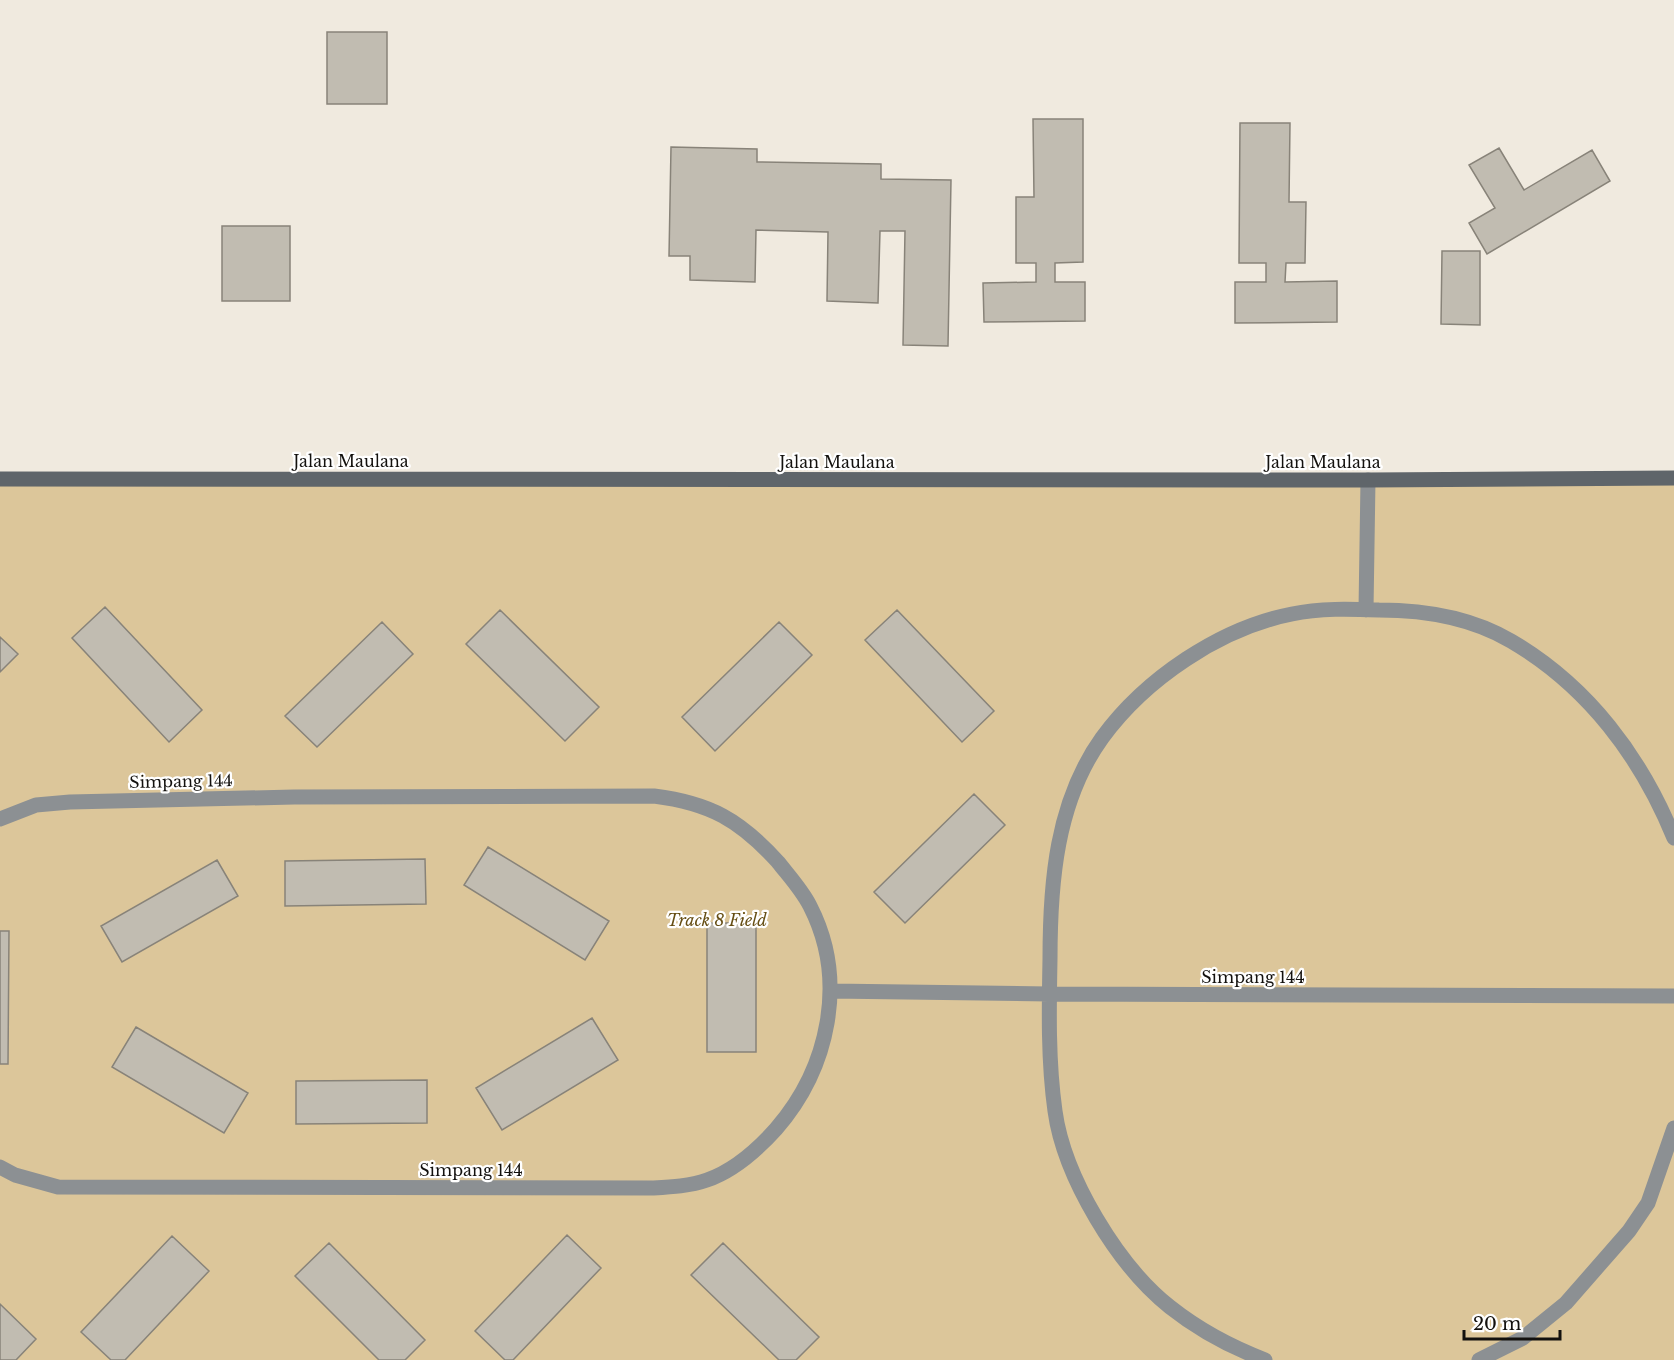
<svg xmlns="http://www.w3.org/2000/svg" width="1674" height="1360" font-family="'Libre Baskerville',serif">
<style>
.green{fill:#dcc69a}
.building{fill:#c1bcb1;stroke:#888379;stroke-width:1.5}
.lines{fill:none;stroke-linecap:round;stroke-linejoin:round}
.minor{stroke:#8c9093;stroke-width:15}
.secondary{stroke:#5f656a;stroke-width:15}
.labels{text-anchor:middle;dominant-baseline:central;stroke-width:4.5;stroke-linejoin:round;paint-order:stroke}
.street-label{font-size:16px;fill:#13110e;stroke:#fff}
.park-label{font-size:16px;font-style:italic;fill:#664e14;stroke:#fff}
</style>
<rect width="100%" height="100%" fill="#f0eadf"/>
<path class="green" d="M1674,478V1360H0V479Z"/>
<path class="building" d="M327,32H387V104H327Z
M1033,119H1083V262L1055,263V282H1085V321L984,322L983,283L1036,282V263H1016V197H1034Z
M1240,123H1290L1289,202H1306L1305,263H1286L1285,282L1337,281V322L1235,323V282H1266V263H1239Z
M671,147L757,149V162L881,164V179L951,180L948,346L903,345L905,231H880L878,303L827,301L828,232L756,230L755,282L690,280V256H669Z
M1499,148L1524,190L1592,150L1610,181L1487,254L1469,223L1495,208L1469,165Z
M222,226H290V301H222Z
M1442,251H1480V325L1441,324Z
M105,607L202,710L169,742L72,638Z
M500,610L599,707L565,741L466,644Z
M897,610L994,711L962,742L865,640Z
M382,622L413,654L317,747L285,716Z
M779,622L812,655L715,751L682,717Z
M0,637L18,654L0,672Z
M974,794L1005,825L905,923L874,892Z
M488,847L609,921L585,960L464,885Z
M425,859L426,904L285,906V861Z
M217,860L238,896L122,962L101,926Z
M707,923H756V1052H707Z
M0,931H9L8,1064H0Z
M592,1018L618,1060L502,1130L476,1088Z
M136,1027L248,1093L224,1133L112,1067Z
M427,1080V1123L296,1124V1081Z
M567,1235L601,1268L513,1360H505L475,1331Z
M172,1236L209,1271L125,1360H111L81,1332Z
M329,1243L425,1340L405,1360H379L295,1276Z
M723,1243L819,1337L796,1360H779L691,1275Z
M0,1304L36,1339L16,1360H0Z"/>
<g class="lines">
<path class="minor" d="M1366,610L1368,480
M0,819L36,805L70,802L294,797L654,796C710,803 740,820 778,862C789,876 802,890 810,906C848,980 829,1068 776,1129C758,1149 733,1171 707,1180C690,1186 671,1187 653,1188L58,1187L15,1175L0,1167
M831,991L1049,994L1674,996
M1265,1360C1231,1347 1199,1330 1170,1307C1118,1266 1064,1177 1055,1111C1048,1061 1049,1010 1050,959C1050,883 1056,802 1102,738C1145,679 1220,628 1292,614C1320,608 1350,609 1379,610C1423,610 1472,618 1511,641C1588,686 1641,757 1674,838
M1479,1360L1523,1338L1566,1303L1629,1231L1648,1203L1674,1128"/>
<path class="secondary" d="M0,479L1368,480L1674,478"/>
</g>
<g class="labels">
<g class="street-label">
<text x="351" y="461">Jalan Maulana</text>
<text x="837" y="462">Jalan Maulana</text>
<text x="1323" y="462">Jalan Maulana</text>
<text transform="translate(181 781) rotate(-1)">Simpang 144</text>
<text x="1253" y="977">Simpang 144</text>
<text x="471" y="1170">Simpang 144</text>
</g>
<g class="park-label">
<text x="717" y="920">Track 8 Field</text>
</g>
</g>
<path d="M1464 1330v9h96v-9" fill="none" stroke="#13110e" stroke-width="3"/>
<text x="1473" y="1330" font-size="18" fill="#13110e" stroke="#ffffff" stroke-width="4.5" paint-order="stroke">20 m</text>
</svg>
